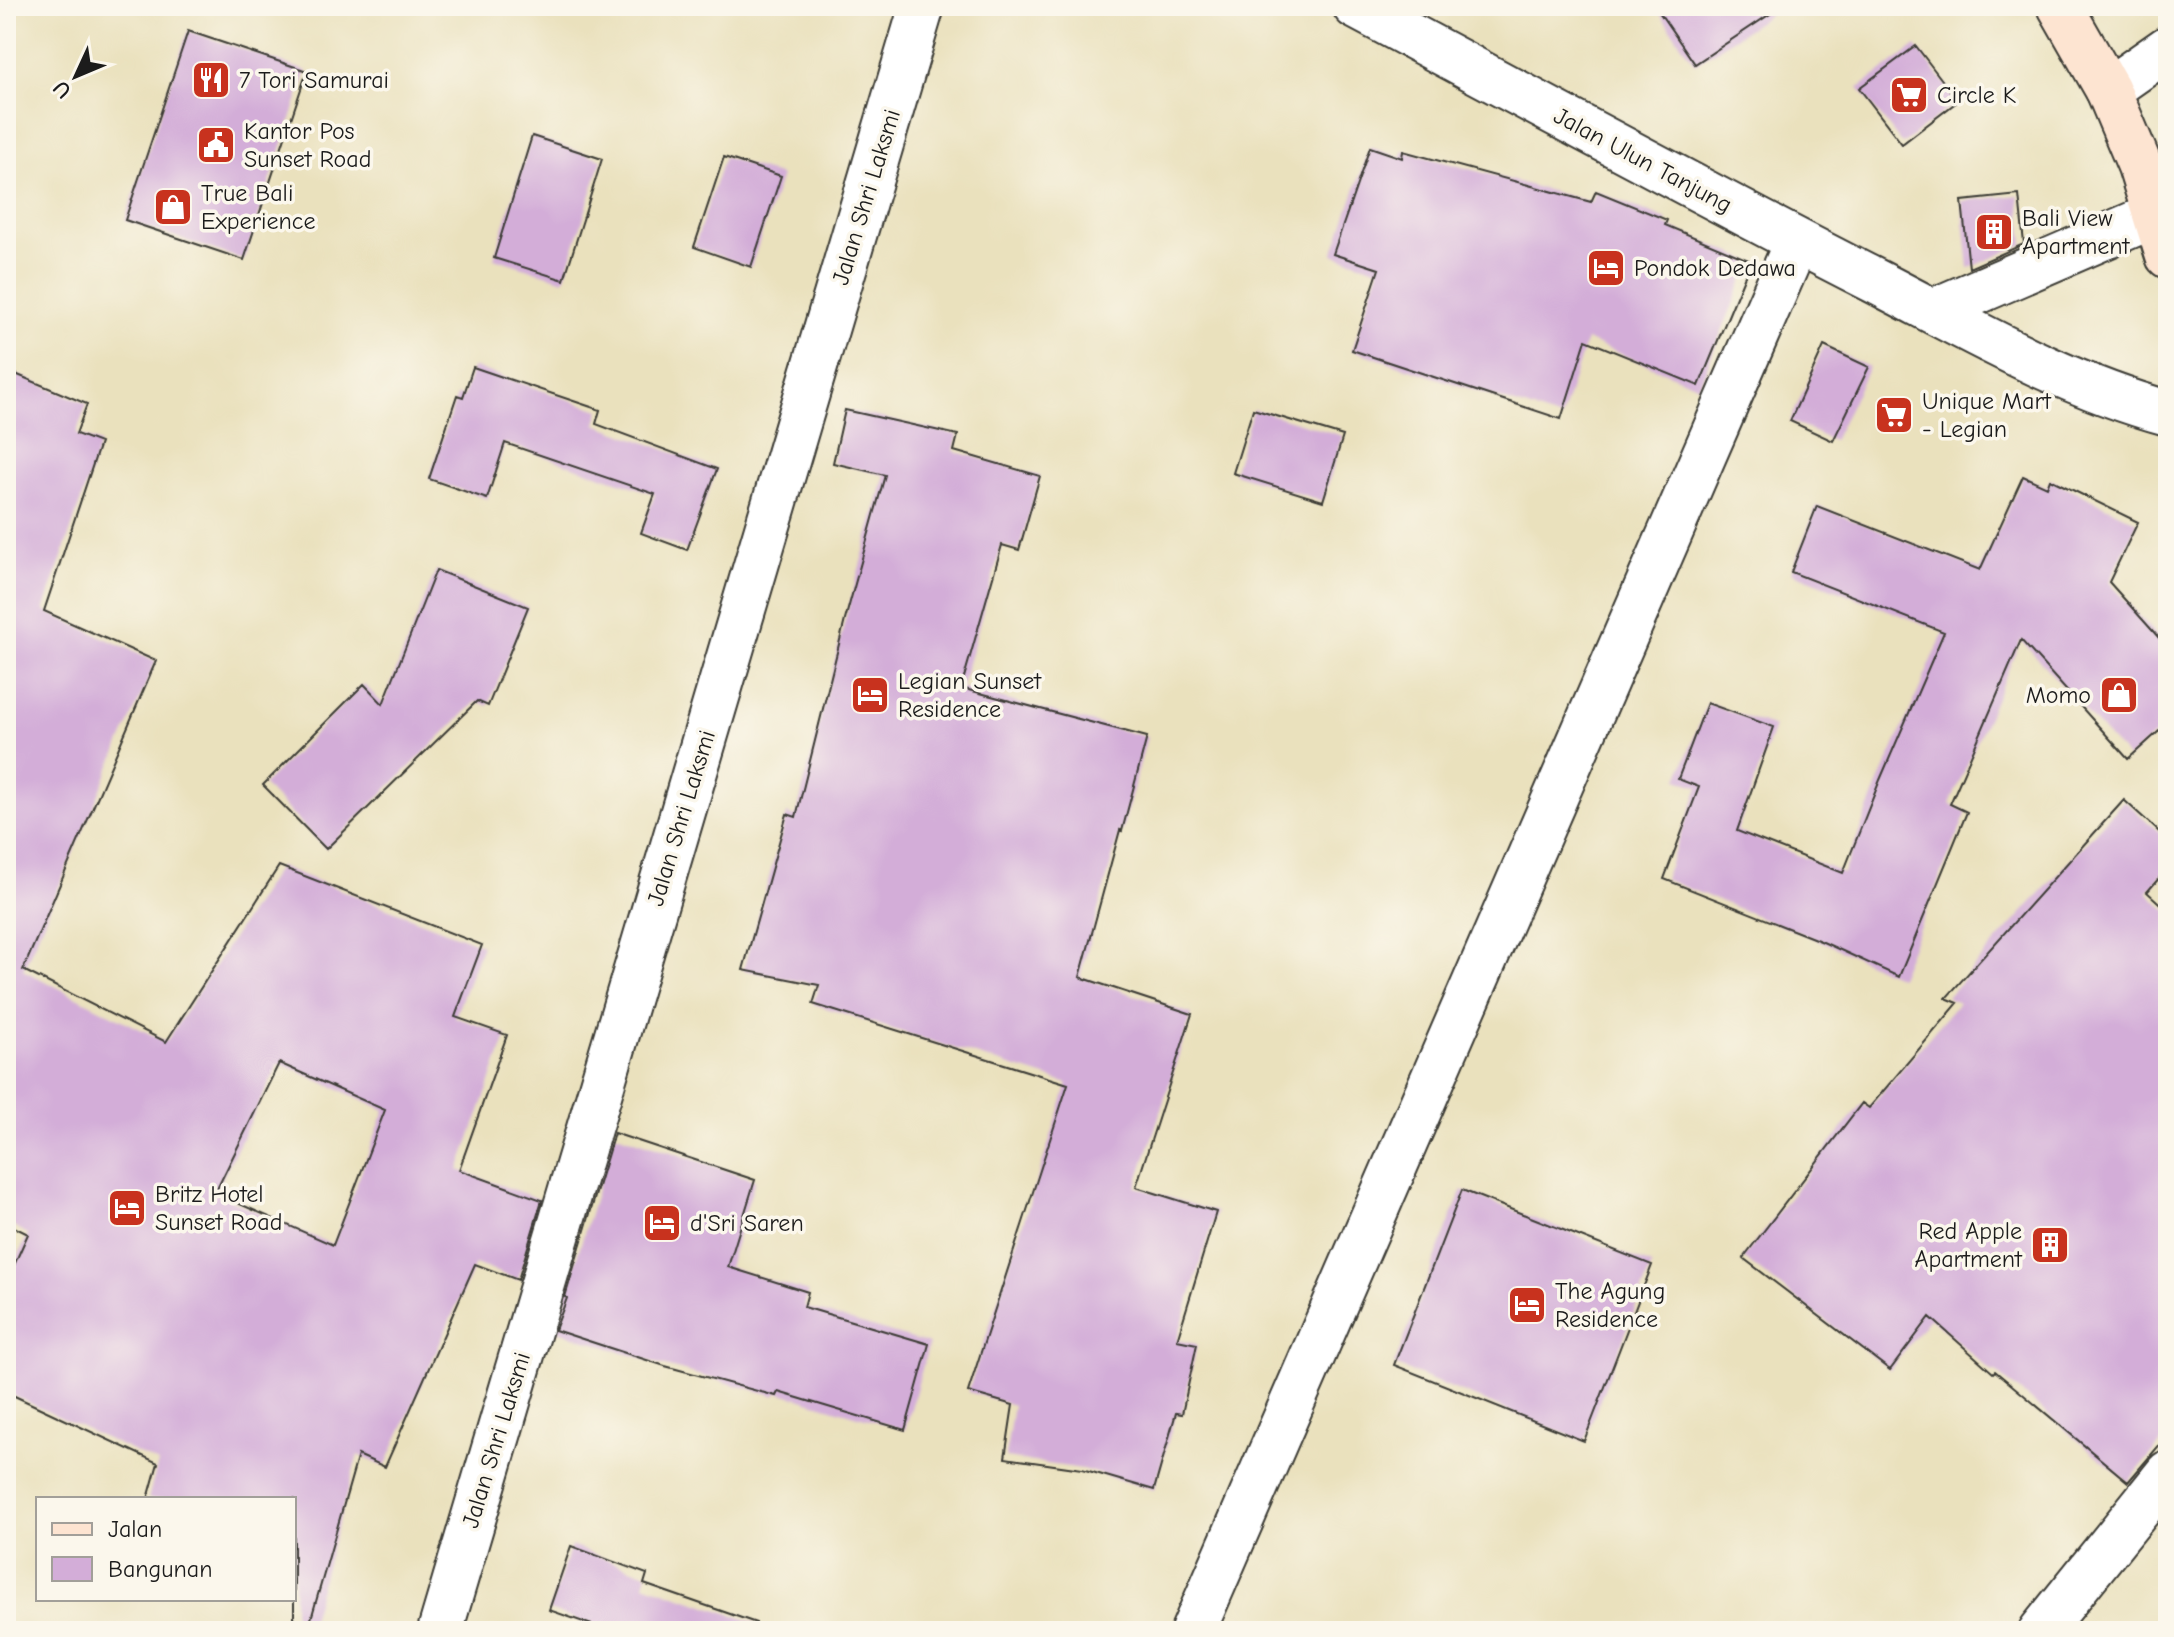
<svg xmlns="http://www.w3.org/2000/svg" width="2174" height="1637" font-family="'Comic Neue',sans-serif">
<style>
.building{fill:#d3add8;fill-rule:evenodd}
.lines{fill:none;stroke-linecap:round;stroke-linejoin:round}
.minor-casing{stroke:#3b3a34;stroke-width:48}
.secondary-casing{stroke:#3b3a34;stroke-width:48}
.minor{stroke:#fff;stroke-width:44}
.secondary{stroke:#fde4d1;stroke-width:44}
.labels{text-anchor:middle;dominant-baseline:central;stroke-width:7;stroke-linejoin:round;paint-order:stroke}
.poi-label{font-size:24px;fill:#1c1c1c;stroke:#fbf7ec;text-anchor:start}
.street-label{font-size:24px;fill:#1c1c1c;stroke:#fbf7ec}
</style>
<rect width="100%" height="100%" fill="#fbf7ec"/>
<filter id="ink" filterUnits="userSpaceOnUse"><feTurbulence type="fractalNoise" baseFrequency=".0125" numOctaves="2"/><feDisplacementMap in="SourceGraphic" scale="16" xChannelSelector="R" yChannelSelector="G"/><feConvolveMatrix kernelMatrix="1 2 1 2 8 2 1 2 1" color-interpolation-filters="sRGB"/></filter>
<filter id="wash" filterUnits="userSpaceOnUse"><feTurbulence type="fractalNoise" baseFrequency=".006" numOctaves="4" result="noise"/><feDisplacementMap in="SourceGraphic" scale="32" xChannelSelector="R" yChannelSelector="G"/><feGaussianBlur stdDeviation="1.8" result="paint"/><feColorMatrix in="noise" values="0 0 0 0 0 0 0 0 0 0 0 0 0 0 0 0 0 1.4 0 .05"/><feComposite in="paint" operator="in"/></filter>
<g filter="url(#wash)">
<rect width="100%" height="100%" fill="#eae1bd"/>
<g id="blocks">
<path class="building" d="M1655,6H1782L1695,64Z
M188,31L307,71L244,260L125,220Z
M1916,46L1958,101L1902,144L1859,88Z
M532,136L602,159L564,280L494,258Z
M1370,147L1402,158L1403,151L1591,202L1596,191L1667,220L1665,225L1751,261L1699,386L1586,340L1561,419L1352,350L1379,269L1333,254Z
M724,157L781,176L751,267L694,247Z
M2019,195L2024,244L1969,268L1962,201Z
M1824,346L1869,367L1833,441L1790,421Z
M473,367L600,410L596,424L717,469L687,550L641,533L655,494L505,443L487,499L429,479L457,395L463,397Z
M6,370L87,404L76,434L100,443L44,611L156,661L23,970L166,1042L279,866L482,945L455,1017L507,1035L459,1170L542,1200L518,1280L475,1264L385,1467L358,1455L309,1626L294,1624V1499H148L158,1463L6,1392V1283L28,1234L6,1223ZM279,1063L385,1110L333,1245L215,1193Z
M1253,409L1343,436L1323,501L1233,473Z
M845,410L958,435L954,451L1040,476L1019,550L1002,545L961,688L1147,737L1122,831L1120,830L1080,977L1192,1014L1136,1187L1216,1212L1177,1340L1197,1344L1182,1414L1176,1413L1154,1490L1082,1469L1005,1458L1013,1405L968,1392L1068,1084L813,1004L819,985L743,970L787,814L796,817L845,620L885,475L833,463Z
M2023,476L2047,487L2050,479L2138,522L2109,582L2168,648V723L2128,759L2021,640L1950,804L1967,812L1899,977L1823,942L1664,879L1699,787L1678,779L1707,703L1774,727L1737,831L1843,873L1880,780L1944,632L1791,572L1817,506L1980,570Z
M436,570L528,607L488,706L477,701L326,849L263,785L364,684L383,704Z
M2124,800L2168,840V868L2147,892L2168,911V1435L2128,1482L1995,1371L1993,1373L1930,1317L1890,1370L1743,1258L1862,1103L1869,1108L1958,1003L1946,998Z
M614,1133L755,1180L728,1267L808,1292L804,1307L929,1344L905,1430L778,1392L776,1396L665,1366L555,1330L567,1298L565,1297Z
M1462,1190L1652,1265L1584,1441L1394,1365Z
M571,1546L647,1574L644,1584L756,1623L755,1631H609L549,1610Z"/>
</g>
</g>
<g filter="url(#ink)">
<use href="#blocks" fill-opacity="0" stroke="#3b3a34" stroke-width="2"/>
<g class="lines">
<g class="minor-casing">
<path id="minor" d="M1355,6C1528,98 1700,192 1875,281C1970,330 2064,385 2168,413
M2108,90L2168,48
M1933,311L2155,215
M440,1631L922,6
M1193,1631L1797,241
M2041,1631L2168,1473"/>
</g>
<g class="secondary-casing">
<path id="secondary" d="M2060,6L2108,90L2140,166L2168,256"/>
</g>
<use href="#minor" class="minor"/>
<use href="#secondary" class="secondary"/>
</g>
</g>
<defs>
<g id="restaurant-square" transform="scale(2)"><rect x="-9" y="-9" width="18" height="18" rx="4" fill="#c8321e" stroke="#fbf7ec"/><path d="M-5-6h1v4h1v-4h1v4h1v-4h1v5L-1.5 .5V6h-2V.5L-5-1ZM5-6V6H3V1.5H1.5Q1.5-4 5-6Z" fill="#fff"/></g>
<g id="supermarket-square" transform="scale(2)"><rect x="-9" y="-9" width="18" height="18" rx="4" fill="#c8321e" stroke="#fbf7ec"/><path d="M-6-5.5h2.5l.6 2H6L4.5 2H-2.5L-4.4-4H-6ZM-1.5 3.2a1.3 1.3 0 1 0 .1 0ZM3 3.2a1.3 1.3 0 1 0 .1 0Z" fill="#fff"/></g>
<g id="civic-square" transform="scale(2)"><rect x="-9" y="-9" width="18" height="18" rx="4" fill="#c8321e" stroke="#fbf7ec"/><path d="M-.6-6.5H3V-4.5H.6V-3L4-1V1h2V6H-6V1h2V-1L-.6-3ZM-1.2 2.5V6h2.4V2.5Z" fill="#fff"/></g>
<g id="shop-square" transform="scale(2)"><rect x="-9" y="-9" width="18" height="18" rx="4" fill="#c8321e" stroke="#fbf7ec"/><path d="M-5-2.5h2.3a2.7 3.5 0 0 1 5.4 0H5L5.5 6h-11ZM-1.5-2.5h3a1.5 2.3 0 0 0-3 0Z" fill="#fff"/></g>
<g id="building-square" transform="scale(2)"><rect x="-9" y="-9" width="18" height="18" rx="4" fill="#c8321e" stroke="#fbf7ec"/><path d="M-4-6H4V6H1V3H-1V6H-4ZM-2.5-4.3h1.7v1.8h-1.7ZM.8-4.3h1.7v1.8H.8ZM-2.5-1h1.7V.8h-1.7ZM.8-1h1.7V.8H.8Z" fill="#fff"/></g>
<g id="hotel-square" transform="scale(2)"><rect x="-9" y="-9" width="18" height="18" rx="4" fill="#c8321e" stroke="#fbf7ec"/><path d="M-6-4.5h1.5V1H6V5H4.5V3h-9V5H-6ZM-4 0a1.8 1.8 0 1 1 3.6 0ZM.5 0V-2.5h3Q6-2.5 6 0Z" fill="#fff"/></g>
</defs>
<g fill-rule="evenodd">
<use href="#restaurant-square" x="211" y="80"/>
<use href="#supermarket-square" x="1909" y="95"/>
<use href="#civic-square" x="216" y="145"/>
<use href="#shop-square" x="173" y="207"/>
<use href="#building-square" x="1994" y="232"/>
<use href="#hotel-square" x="1606" y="268"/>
<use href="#supermarket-square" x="1894" y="415"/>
<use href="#hotel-square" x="870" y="695"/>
<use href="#shop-square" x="2119" y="695"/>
<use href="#hotel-square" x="127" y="1208"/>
<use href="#hotel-square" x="662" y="1223"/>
<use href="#building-square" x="2050" y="1245"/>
<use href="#hotel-square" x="1527" y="1305"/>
</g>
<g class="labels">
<g class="poi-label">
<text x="239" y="80">7 Tori Samurai</text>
<text x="1937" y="95">Circle K</text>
<text x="244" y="131">Kantor Pos<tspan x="244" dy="28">Sunset Road</tspan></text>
<text x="201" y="193">True Bali<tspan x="201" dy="28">Experience</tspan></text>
<text x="2022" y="218">Bali View<tspan x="2022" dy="28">Apartment</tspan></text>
<text x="1634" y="268">Pondok Dedawa</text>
<text x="1922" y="401">Unique Mart<tspan x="1922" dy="28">- Legian</tspan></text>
<text x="898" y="681">Legian Sunset<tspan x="898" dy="28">Residence</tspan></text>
<text x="2091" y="695" text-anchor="end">Momo</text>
<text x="155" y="1194">Britz Hotel<tspan x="155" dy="28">Sunset Road</tspan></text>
<text x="690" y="1223">d'Sri Saren</text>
<text x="2022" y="1231" text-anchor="end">Red Apple<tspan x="2022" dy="28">Apartment</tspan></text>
<text x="1555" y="1291">The Agung<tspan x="1555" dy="28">Residence</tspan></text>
</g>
<g class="street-label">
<text transform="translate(1643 160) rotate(28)">Jalan Ulun Tanjung</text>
<text transform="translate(866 197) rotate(-73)">Jalan Shri Laksmi</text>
<text transform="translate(681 818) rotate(-73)">Jalan Shri Laksmi</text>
<text transform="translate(496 1440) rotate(-73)">Jalan Shri Laksmi</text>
</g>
</g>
<rect width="2174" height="1637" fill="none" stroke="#fbf7ec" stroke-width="32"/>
<rect x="36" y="1497" width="260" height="104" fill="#fbf7ec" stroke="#a29f99" stroke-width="2"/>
<rect x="52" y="1523" width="40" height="12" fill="#fde4d1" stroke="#a29f99" stroke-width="2"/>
<text x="108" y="1537" font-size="24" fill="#1c1c1c">Jalan</text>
<rect x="52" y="1557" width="40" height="24" fill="#d3add8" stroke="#a29f99" stroke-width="2"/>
<text x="108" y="1577" font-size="24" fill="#1c1c1c">Bangunan</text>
<g transform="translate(76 76) rotate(226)" stroke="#fbf7ec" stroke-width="6" paint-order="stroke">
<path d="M0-6L14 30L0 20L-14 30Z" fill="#1c1c1c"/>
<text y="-12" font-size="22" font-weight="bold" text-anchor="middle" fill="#1c1c1c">U</text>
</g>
</svg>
